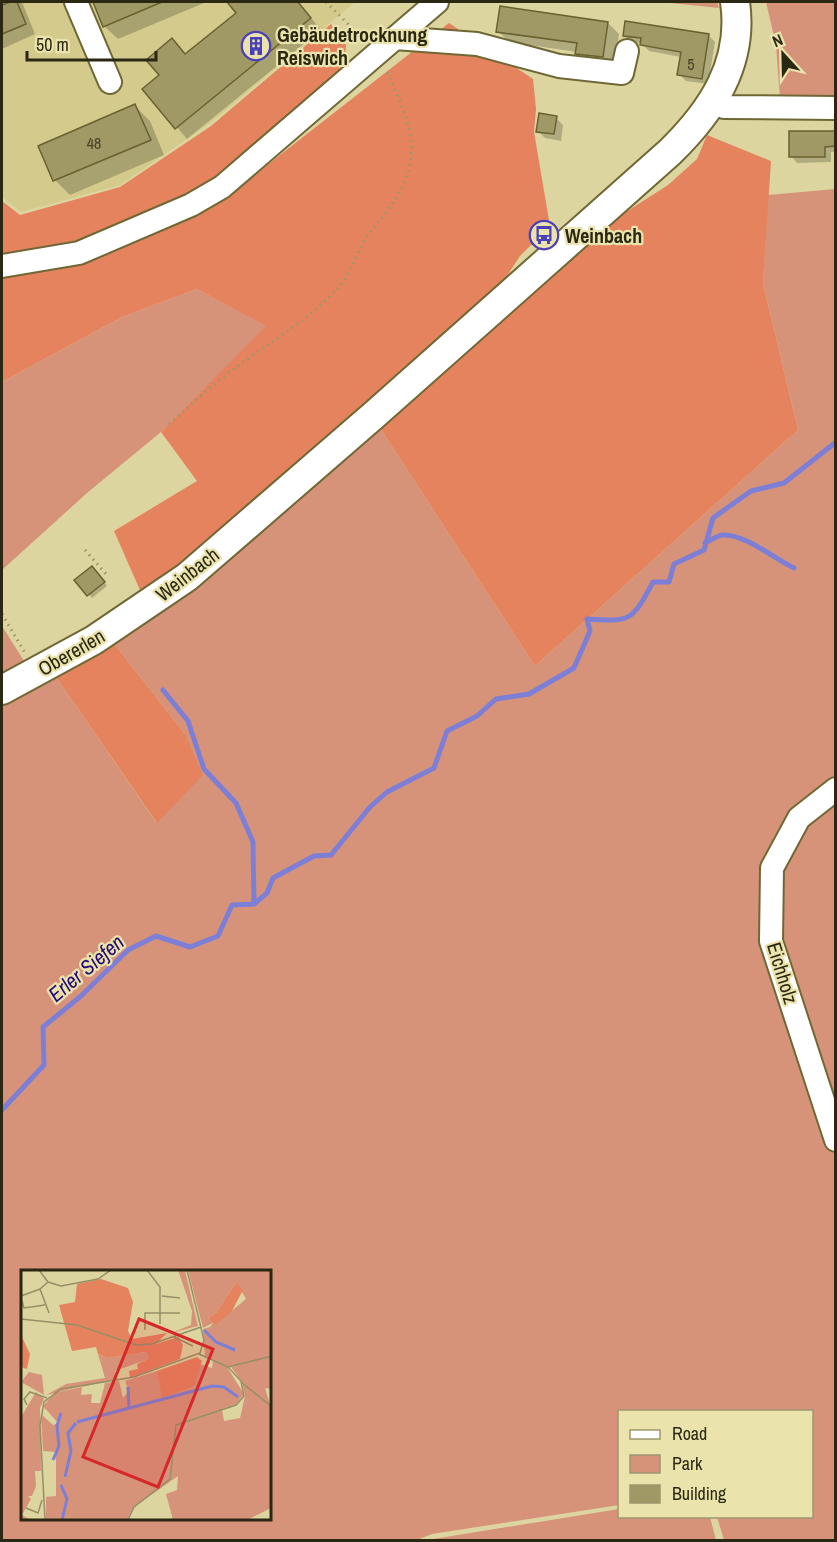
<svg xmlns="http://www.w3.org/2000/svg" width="837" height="1542" font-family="'Archivo Narrow',sans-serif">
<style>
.built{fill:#d3ca8c}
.green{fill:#d7937a;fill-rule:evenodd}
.forest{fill:#e5835f}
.shadow{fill:#0003}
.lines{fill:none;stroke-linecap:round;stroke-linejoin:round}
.stream{stroke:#7d7fd7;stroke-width:5}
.building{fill:#a09965;stroke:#69612f;stroke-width:1.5}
.minor-casing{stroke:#6f6835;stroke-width:26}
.major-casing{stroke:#6f6835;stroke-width:32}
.path{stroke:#9c966c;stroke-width:3;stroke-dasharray:1.5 4.5;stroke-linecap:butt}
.minor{stroke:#fff;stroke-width:22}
.major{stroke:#fff;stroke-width:28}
.labels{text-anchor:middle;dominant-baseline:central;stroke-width:4.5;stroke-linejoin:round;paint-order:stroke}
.number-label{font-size:16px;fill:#484427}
.poi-label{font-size:20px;font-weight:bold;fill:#2a2712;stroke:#eae3ac;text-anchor:start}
.street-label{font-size:20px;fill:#2a2712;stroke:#eae3ac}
.water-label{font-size:21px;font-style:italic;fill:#250975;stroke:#eae3ac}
.inset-river{fill:none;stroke:#7d7fd7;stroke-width:3}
.inset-road{fill:none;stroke:#958f67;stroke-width:1.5}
.view{fill:#d62828;fill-opacity:0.15;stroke:#d62828;stroke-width:3}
.inset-edge{fill:none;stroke:#2a2712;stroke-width:3}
</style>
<rect width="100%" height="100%" fill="#ddd59f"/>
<path class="built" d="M2,2H355L209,124L120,185L21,212L2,197Z"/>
<path class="green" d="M661,2H717L719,8Z
M766,2H835V103L780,99L776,45Z
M835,189V786L796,817L767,907L835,1148V1540H724L717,1517L812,1516V1412H620L619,1505L432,1534L417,1540H2V703L54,674L156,822L185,734L112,641L380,428L535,666L798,430L763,283L768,195ZM22,1272H270V1520H22Z
M197,289L267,326L161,432L87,493L2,570V382L122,317Z
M2,626L26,664L2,675Z
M835,793V1129L775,940L777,870L802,821Z
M619,1509L620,1516L710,1517L716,1540H427Z"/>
<path class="forest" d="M449,23L533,79L536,109L534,132L550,226L520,256L501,285L210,544L143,597L114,531L197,481L161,432L266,326L197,289L122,317L2,382V201L20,215L120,187L211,126L331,24L346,45L344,68L245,154L262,169Z
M707,135L771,161L763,283L798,430L535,666L380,428L615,219L668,185L697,159Z
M112,641L185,734L203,775L157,823L54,674Z"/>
<path class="shadow" d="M2,2H22L35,34L2,49Z
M95,2H203L204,3L118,39L104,26Z
M229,2H298L321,30L187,139L145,89L161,75L172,40L186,55L238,13Z
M608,23L619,34L614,68L588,65L577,52L509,42L498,31Z
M624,35H708L715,42L708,84L686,81L679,74L681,57L649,51L641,43L631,42Z
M135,106L150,121L164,155L70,195L55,180L40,146Z
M556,118L563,125L561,141L545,138L538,131Z
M836,132V152H831V162L797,163L791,156Z
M95,571L107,586L92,598L76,580Z"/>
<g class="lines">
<path class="stream" d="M705,543C711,540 718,535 723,535C743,533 775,559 794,568
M163,690L188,721L204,769L236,803L253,842L254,904
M2,1110L44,1065L43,1027L81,996L128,950L156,936L190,947L218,936L232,905L254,904L267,893L273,878L314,856L331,855L370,807L387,792L434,768L447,731L477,716L496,699L529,694L574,668L590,631L587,619C632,622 632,621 653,582H669L674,564L704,550L713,518L751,491L784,483L836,442"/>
</g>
<path class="building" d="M10,2H17L26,24L2,34V5Z
M93,2H162L103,27Z
M227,2H298L311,18L175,129L142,89L159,75L146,60L172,38L185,54L236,13Z
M500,6L608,22L603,57L575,54L577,43L496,32Z
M625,21L709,34L702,79L677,75L681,52L640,45L641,38L623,36Z
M135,104L151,140L53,181L38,146Z
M539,113L557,116L554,134L536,132Z
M789,131H836V146L825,147V157H789Z
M92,566L105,582L87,596L74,580Z"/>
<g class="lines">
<g class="minor-casing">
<path id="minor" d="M76,2L110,82
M395,38L477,44L559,66L622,73L627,51
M714,100L724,107L836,108
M2,266L79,253L191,205L222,187L437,2
M836,789L799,818L772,868L771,941L836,1140"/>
</g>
<g class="major-casing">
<path id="major" d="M2,690L94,640L187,577L374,415L670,152C712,111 744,63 735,2"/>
</g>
<path class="path" d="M326,2L365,41
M169,424C193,403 217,381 242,363C276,338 311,318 339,287C351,274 357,251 368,235C387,210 408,190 411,157C414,126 398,97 386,70
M85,550L106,574
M2,614L25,653"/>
<use href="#minor" class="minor"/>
<use href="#major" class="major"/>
</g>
<defs>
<g id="building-ring" transform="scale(1.5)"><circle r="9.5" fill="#eae3ac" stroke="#4b40b7" stroke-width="1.5"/><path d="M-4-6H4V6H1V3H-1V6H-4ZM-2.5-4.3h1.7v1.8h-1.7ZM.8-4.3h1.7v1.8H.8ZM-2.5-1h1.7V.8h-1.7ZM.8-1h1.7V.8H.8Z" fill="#4b40b7"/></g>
<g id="bus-ring" transform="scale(1.5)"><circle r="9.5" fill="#eae3ac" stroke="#4b40b7" stroke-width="1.5"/><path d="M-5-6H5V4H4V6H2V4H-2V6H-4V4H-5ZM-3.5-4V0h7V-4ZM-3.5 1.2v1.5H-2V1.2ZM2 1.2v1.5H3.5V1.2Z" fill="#4b40b7"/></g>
</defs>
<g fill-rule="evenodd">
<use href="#building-ring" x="256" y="46"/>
<use href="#bus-ring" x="544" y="235"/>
</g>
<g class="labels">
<g class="number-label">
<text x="691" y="64">5</text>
<text x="94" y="143">48</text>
</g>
<g class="poi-label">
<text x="277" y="34">Gebäudetrocknung<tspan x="277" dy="23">Reiswich</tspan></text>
<text x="565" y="235">Weinbach</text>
</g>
<g class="street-label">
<text transform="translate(187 574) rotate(-38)">Weinbach</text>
<text transform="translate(71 652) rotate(-30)">Obererlen</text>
<text transform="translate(783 973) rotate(73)">Eichholz</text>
</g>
<g class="water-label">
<text transform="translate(86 968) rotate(-40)">Erler Siefen</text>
</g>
</g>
<g transform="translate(21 1270)">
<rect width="250" height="250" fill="#ddd59f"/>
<path d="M157,0H164L177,56L150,63L170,55L171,41ZM167,0H250V119L244,118L250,138V238L226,250H152L145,224L156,220L157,206L113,237L106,250H25V227L35,226V182L22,181L20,144L32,155L37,153L22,136L34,123L61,116L60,125L71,124L70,133H79L84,113L98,111L102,128L108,121L104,111L136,101L176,102L179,94L191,98L192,90L184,86L182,59L189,57L192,53L182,58ZM215,12L225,29L195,54L187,48L195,43ZM216,96L210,97L221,112L224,126L219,148L203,151L201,139L215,134L223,124L206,97ZM125,82L130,88L94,101L96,109L25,125L45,114L84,108L77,84L86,88ZM8,102L21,105L23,125L0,112ZM15,122L23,129L19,138L20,201H14L15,216L11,226H7L10,229L1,245L10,250H0V147Z" fill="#d7937a" fill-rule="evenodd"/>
<path d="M80,9L107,18L112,32L107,61L111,69L146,63L135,74L157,67L162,75L159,89L109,108L108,101L117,99L116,94L129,88L125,82L86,88L77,84L75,77L51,81L38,35L54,32L56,14ZM215,12L222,20L211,41L195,55L187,48L195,43ZM0,65L9,84L6,99L0,97ZM176,87L181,91L173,116L141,128L136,101Z" fill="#e5835f"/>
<path class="inset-river" d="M183,60L195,72L214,80M107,117L108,139M56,152L191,116L203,117L217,127M32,190L38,176L36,156L40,143M44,207L50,181L47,163L55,153M40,215L46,229L41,250"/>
<path class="inset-road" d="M18,0L27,12L40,16L77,9L90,0M126,0L139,17V54M19,19L28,43M0,26L19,19L27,12M141,26L159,28M1,31L3,38L24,35M0,49L56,55L115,75L131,74L180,57M124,60V43H159M153,67L172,76M207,97L251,86M220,112L251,137M6,135L3,129L9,122L26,128M5,238L17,243L21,230M24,250L19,155L23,132L40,119L113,107L179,83L183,70L166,0M107,250L113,237L149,209L155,155L215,135L223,126L220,111L207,97L178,84"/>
<path class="view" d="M118,49L192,79L137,217L62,187Z"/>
<rect width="250" height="250" class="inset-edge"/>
</g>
<rect width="837" height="1542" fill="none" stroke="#2a2712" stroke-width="6"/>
<rect x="618" y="1410" width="195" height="108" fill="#eae3ac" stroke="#9d986e" stroke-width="1.5"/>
<rect x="630" y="1430" width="30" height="9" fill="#ffffff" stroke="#9d986e" stroke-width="1.5"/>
<text x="672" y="1440" font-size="18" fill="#2a2712">Road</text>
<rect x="630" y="1455" width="30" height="18" fill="#d7937a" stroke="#9d986e" stroke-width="1.5"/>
<text x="672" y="1470" font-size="18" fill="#2a2712">Park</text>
<rect x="630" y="1485" width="30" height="18" fill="#a09965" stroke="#9d986e" stroke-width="1.5"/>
<text x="672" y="1500" font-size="18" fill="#2a2712">Building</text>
<g transform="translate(783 54) rotate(338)" stroke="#eae3ac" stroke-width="4.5" paint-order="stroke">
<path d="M0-4.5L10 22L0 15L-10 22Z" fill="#2a2712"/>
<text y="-9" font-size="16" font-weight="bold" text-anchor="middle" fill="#2a2712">N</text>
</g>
<path d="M27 51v9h129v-9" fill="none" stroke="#2a2712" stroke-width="3"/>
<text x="36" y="51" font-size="18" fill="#2a2712" stroke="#eae3ac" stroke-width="4.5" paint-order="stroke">50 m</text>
</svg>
